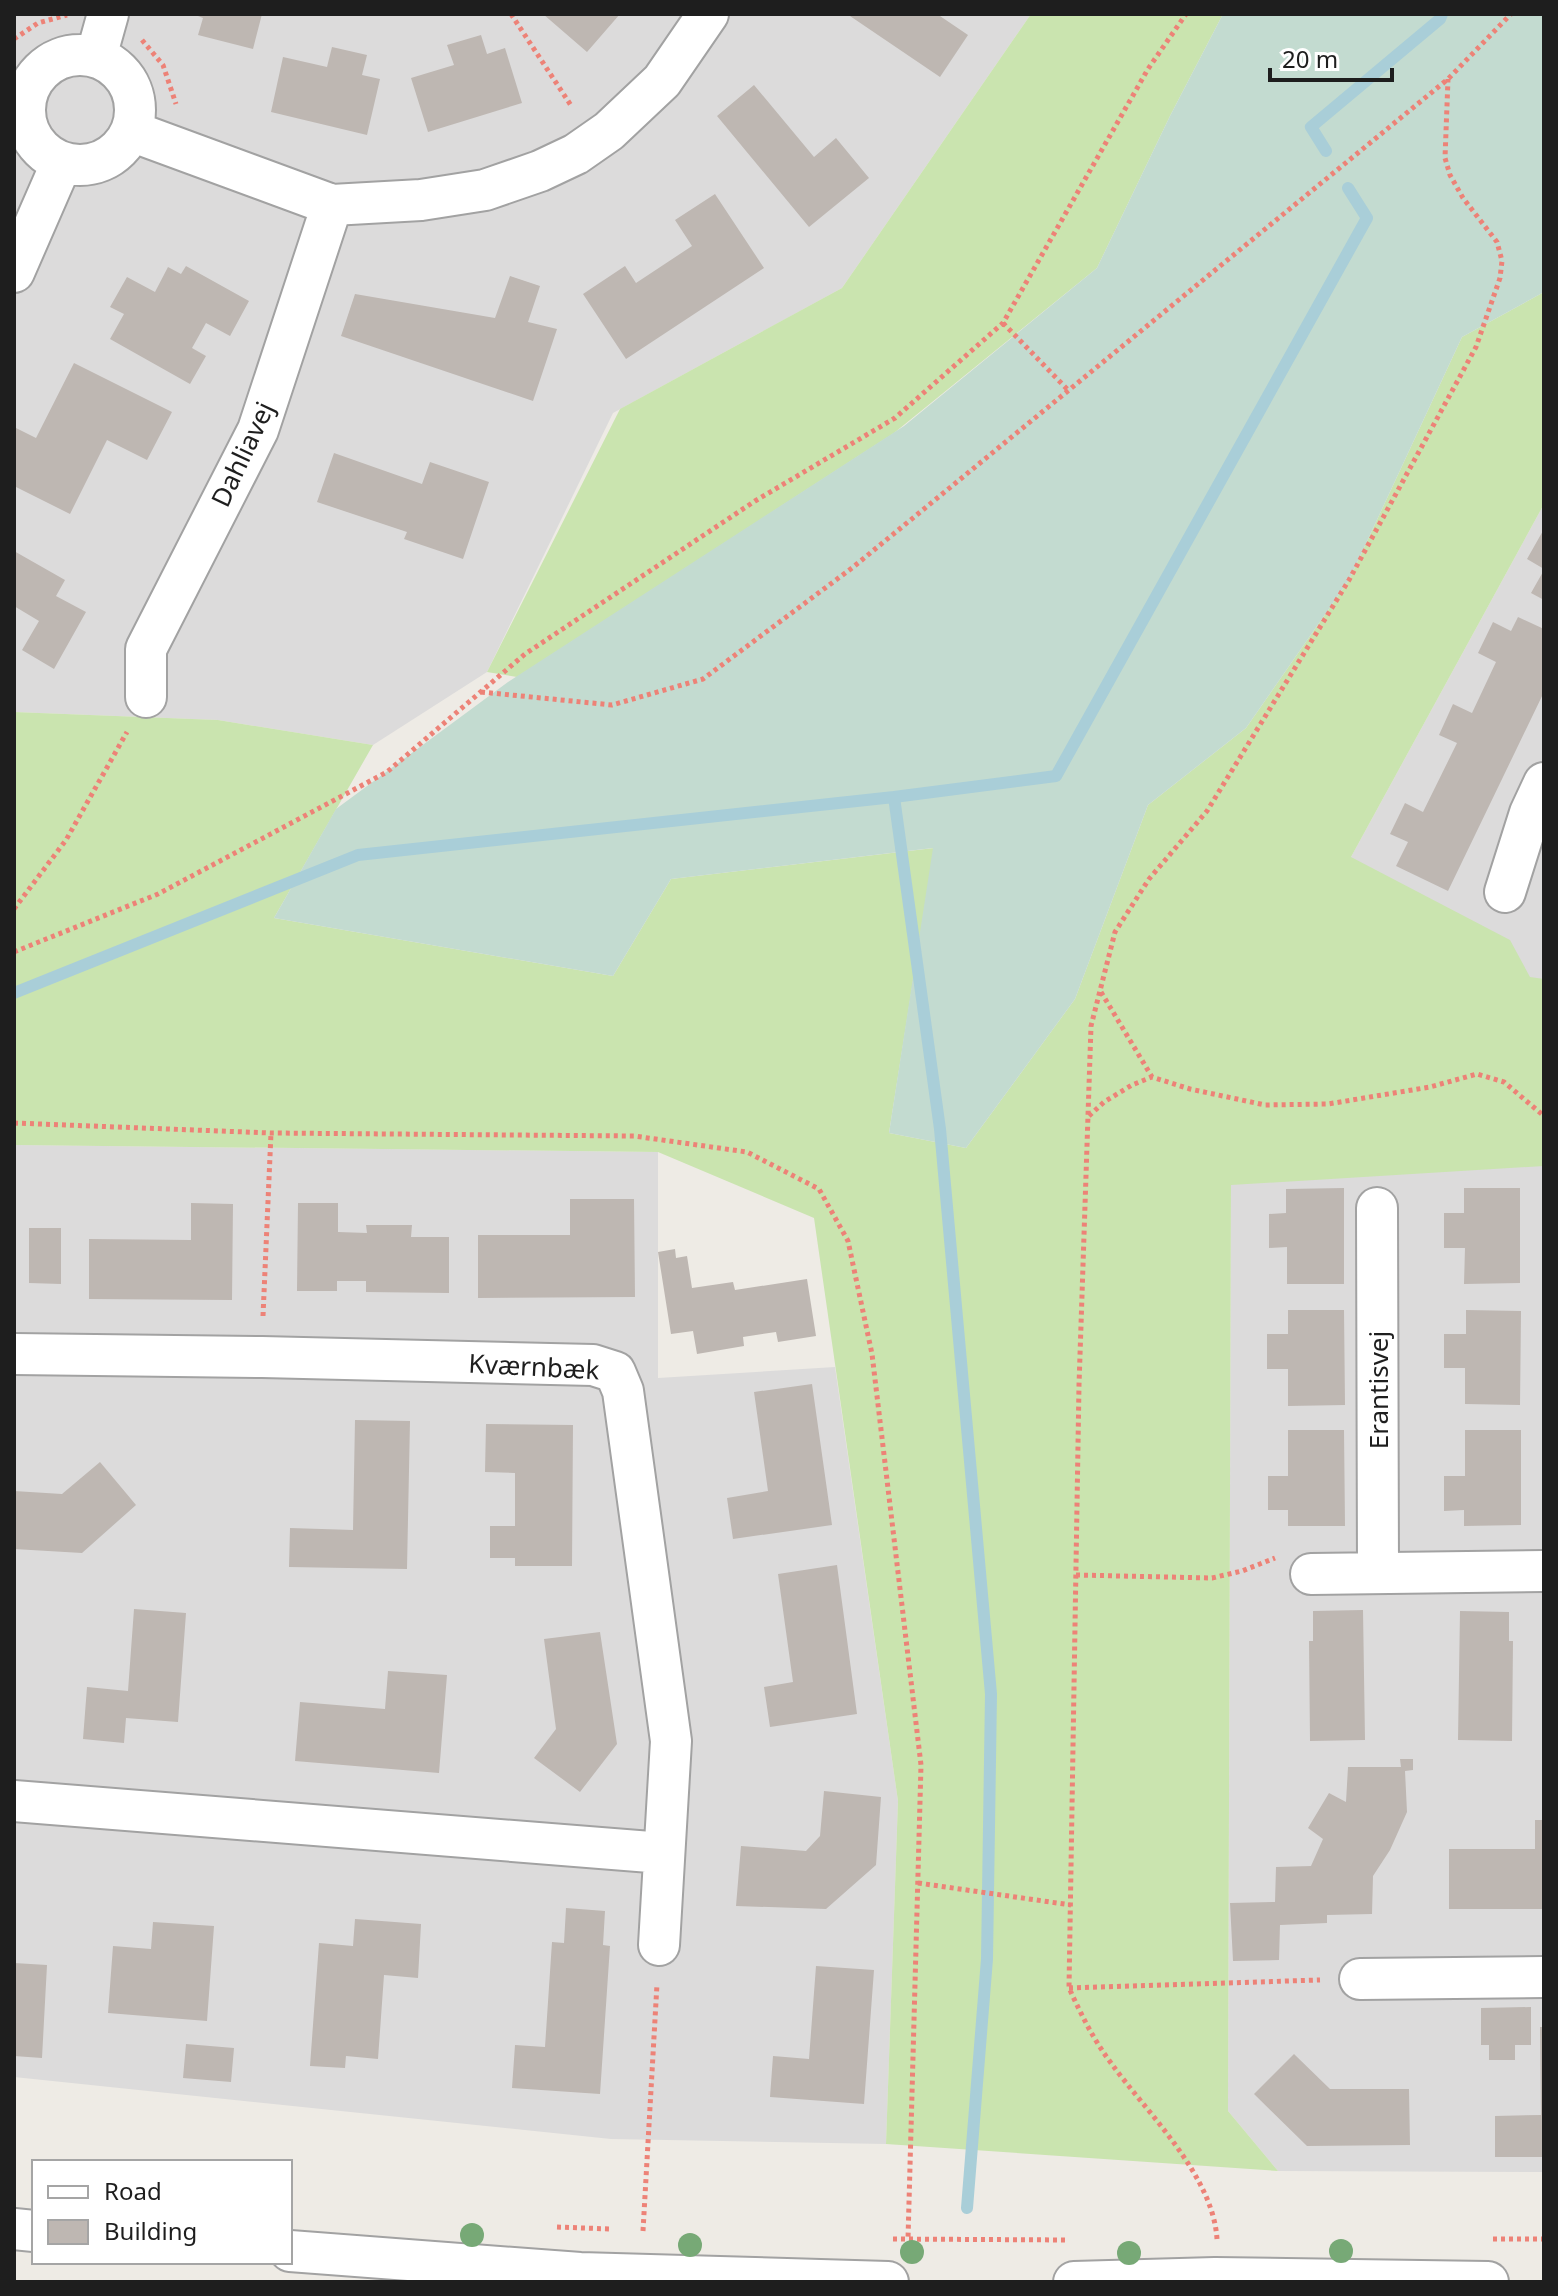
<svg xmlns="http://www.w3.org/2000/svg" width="1558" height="2296" font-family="'Noto Sans',sans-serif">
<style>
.residential{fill:#dcdbdb}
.grass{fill:#cae4af}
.wetland{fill:#c3dbd0}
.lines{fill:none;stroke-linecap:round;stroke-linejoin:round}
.stream{stroke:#a9ced8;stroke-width:12}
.building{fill:#beb7b2}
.minor-casing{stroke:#a2a2a2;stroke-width:44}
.path{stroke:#ed8277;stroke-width:5;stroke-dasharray:4 4;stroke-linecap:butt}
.minor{stroke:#fff;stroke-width:40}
.tree{fill:#77a976}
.labels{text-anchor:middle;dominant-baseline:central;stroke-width:6;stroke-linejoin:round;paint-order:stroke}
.street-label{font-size:26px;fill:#1e1e1e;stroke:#fff}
</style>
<rect width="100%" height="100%" fill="#eeebe5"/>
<path class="residential" d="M14,14H1031L842,288L613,413L487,672L373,745L218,720L14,712Z
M1544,504V2172L1278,2171L1228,2111L1231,1185L1351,857Z
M14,1145L658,1152V1378L835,1367L898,1801L886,2144L611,2139L14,2077Z"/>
<path class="grass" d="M1031,14H1223L1170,116L1097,268L894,433L517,677L487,672L620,409L842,288Z
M1544,292V504L1351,857L1510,940L1530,977L1544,979V1166L1231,1185L1228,2111L1278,2171L886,2144L898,1801L814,1218L658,1152L14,1145V712L218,720L373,745L274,918L613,976L671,879L934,848L889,1133L966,1148L1075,999L1148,805L1246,728L1349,580L1462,337Z"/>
<path class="wetland" d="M1223,14H1544V292L1462,337L1349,580L1246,728L1148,805L1075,999L966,1148L889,1133L933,848L671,879L613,976L274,918L336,809L508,682L904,426L1097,268L1170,116Z"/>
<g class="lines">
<path class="stream" d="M1326,151L1311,127L1440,19L1442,14
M14,993L358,855L894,797
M967,2208L987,1959L991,1694L940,1129L894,797L1056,776L1367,218L1348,188"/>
</g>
<path class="building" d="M193,14H262L253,49L198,35L203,18Z
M543,14H620L587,52Z
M847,14H937L968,35L940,77Z
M481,35L487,54L505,48L522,103L428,132L411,78L454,65L447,45Z
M332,47L367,55L362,75L380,79L367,135L271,112L283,57L327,67Z
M754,85L814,157L836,138L869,178L809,227L717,116Z
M715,194L764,268L626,359L583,294L625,266L636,283L692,246L675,220Z
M186,266L249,301L230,336L206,323L192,348L206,356L190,384L110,339L124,314L110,307L127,277L155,292L168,267L181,274Z
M510,276L540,286L528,322L557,329L533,401L341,336L355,294L495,318Z
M74,363L172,412L147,460L107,440L70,514L14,486V427L36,438Z
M334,453L422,484L430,462L489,482L463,559L404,539L407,532L317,502Z
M1544,529V569L1527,559Z
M14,551L65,580L56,596L86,612L54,669L22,650L39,621L14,606Z
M1544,570V600L1531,593Z
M1518,617L1544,629V692L1448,891L1396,866L1408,842L1390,834L1405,803L1423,812L1457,743L1439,735L1453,704L1472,713L1496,662L1478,653L1493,622L1511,631Z
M1344,1188V1284H1287V1247L1269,1248V1214L1286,1213V1189Z
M1464,1188H1520V1283L1464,1284L1465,1248H1444V1213H1464Z
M570,1199H634L635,1297L478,1298V1235H570Z
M191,1203L233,1204L232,1300L89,1299V1239L191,1240Z
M298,1203H338V1232L367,1233L366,1225H412L411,1237H449V1293L366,1292V1281H337V1291H297Z
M29,1228H61V1284L29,1283Z
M675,1249L676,1258L687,1256L692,1288L733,1282L735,1290L807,1279L816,1336L778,1342L776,1332L743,1337L744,1346L697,1354L693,1331L671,1334L658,1252Z
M1288,1310H1344L1345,1405L1288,1406V1369H1267V1334H1288Z
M1466,1310L1521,1311L1520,1405L1465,1404V1368H1444V1334H1466Z
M812,1384L832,1525L733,1539L727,1498L768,1491L754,1392Z
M355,1420L410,1421L407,1569L289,1567L290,1528L353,1530Z
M486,1424L573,1425L572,1566H515V1558H490V1526H515V1473L485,1472Z
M1288,1430H1344L1345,1526H1288V1510H1268V1476H1288Z
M1465,1430H1521V1525L1464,1526V1510L1444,1511V1476H1465Z
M100,1462L136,1505L82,1553L14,1549V1491L62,1494Z
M837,1565L857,1714L770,1727L764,1687L793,1682L778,1574Z
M134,1609L186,1613L178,1722L126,1718L124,1743L83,1739L87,1687L128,1691Z
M1363,1610L1365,1740L1310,1741L1309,1641H1313V1611Z
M1460,1611L1509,1612V1641H1513L1512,1741L1458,1740Z
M600,1632L617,1744L580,1792L534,1758L556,1729L544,1639Z
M388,1671L447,1675L439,1773L295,1761L300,1702L385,1709Z
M1400,1759H1413V1770L1405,1771L1407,1812L1390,1850L1373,1876L1372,1914L1327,1915V1923L1280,1925L1279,1960L1233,1961L1230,1903L1275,1902L1276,1867L1311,1866L1323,1839L1308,1828L1329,1793L1346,1802L1348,1767H1401Z
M824,1791L881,1797L876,1865L826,1909L736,1906L741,1846L806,1851L820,1836Z
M1535,1820H1544V1909H1449V1849H1535Z
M566,1908L605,1911L603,1945L610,1946L600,2094L512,2088L515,2045L545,2047L552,1942L564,1943Z
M355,1919L421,1924L418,1978L384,1975L378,2059L346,2056L345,2068L310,2066L319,1943L353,1946Z
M153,1922L214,1926L207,2021L108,2013L113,1946L151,1949Z
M14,1963L47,1965L42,2058L14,2056Z
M816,1966L874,1970L864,2104L770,2097L773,2056L809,2059Z
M1531,2007V2045H1515V2060H1489V2045H1481V2008Z
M1540,2027H1544V2157H1495V2116L1541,2115Z
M186,2044L234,2048L231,2082L183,2078Z
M1294,2054L1330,2089H1409L1410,2145L1307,2146L1254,2094Z"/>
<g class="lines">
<g class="minor-casing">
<path id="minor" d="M25 110a55 55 0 1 1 110 0a55 55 0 1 1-110 0Z
M96,57L108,14
M131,131L332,205L421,200L485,190L540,171L576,154L609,131L662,81L708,14
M14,272L62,162
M146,697V649L258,430L332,205
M1505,892L1530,813L1544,783
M1377,1208L1378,1572
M14,1354L262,1357L593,1365L615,1372L623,1391L671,1741L659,1945
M1311,1574L1544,1571
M14,1801L663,1853
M1360,1979L1544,1977
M14,2229L34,2231
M290,2251L580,2273L888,2282
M1074,2282L1215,2278L1488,2282"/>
</g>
<path class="path" d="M511,14L572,107
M14,39L38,23L67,15
M142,40L163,65L176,104
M1003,323L1068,390
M481,692L612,705L703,679L852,568L1448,79L1511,14
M14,909L66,840L127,732
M14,952L158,894L387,772L525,654L755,501L895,418L1003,323L1148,69L1186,14
M1101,992L1152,1077
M1089,1116L1104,1102L1132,1085L1152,1077L1190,1089L1265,1105L1328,1104L1430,1087L1477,1074L1504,1082L1544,1116
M14,1123L271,1133L634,1136L747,1152L819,1189L848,1241L872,1354L921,1765L908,2239
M263,1316L271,1133
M1076,1575L1212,1578L1242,1571L1275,1558
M918,1883L1071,1905
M1069,1988L1320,1980
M557,2227L611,2229
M643,2231L657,1984
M893,2239L1067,2240
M1217,2239C1213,2175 1147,2113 1111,2063C1093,2039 1081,2014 1069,1988L1079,1385L1091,1026L1115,932L1149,879L1207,811L1349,580L1476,347L1500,278L1502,261L1497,242L1463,198L1450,175L1445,158L1448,79
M1493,2239H1544"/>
<use href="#minor" class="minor"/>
</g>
<g class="tree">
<circle cx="472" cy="2235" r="12"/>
<circle cx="690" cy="2245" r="12"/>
<circle cx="1341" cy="2251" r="12"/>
<circle cx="912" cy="2252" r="12"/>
<circle cx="1129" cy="2253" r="12"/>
</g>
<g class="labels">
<g class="street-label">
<text transform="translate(242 454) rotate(-65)">Dahliavej</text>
<text transform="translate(534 1366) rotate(3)">Kværnbæk</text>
<text transform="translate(1378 1390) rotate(-90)">Erantisvej</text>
</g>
</g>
<rect width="1558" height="2296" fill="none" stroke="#1e1e1e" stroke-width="32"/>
<rect x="32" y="2160" width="260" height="104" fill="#ffffff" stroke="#a5a5a5" stroke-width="2"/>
<rect x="48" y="2186" width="40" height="12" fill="#ffffff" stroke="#a5a5a5" stroke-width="2"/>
<text x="104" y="2200" font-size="24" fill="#1e1e1e">Road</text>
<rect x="48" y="2220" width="40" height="24" fill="#beb7b2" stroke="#a5a5a5" stroke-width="2"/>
<text x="104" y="2240" font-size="24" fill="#1e1e1e">Building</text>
<path d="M1270 68v12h122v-12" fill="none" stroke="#1e1e1e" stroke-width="4"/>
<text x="1282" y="68" font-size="24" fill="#1e1e1e" stroke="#ffffff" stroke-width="6" paint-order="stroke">20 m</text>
</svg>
